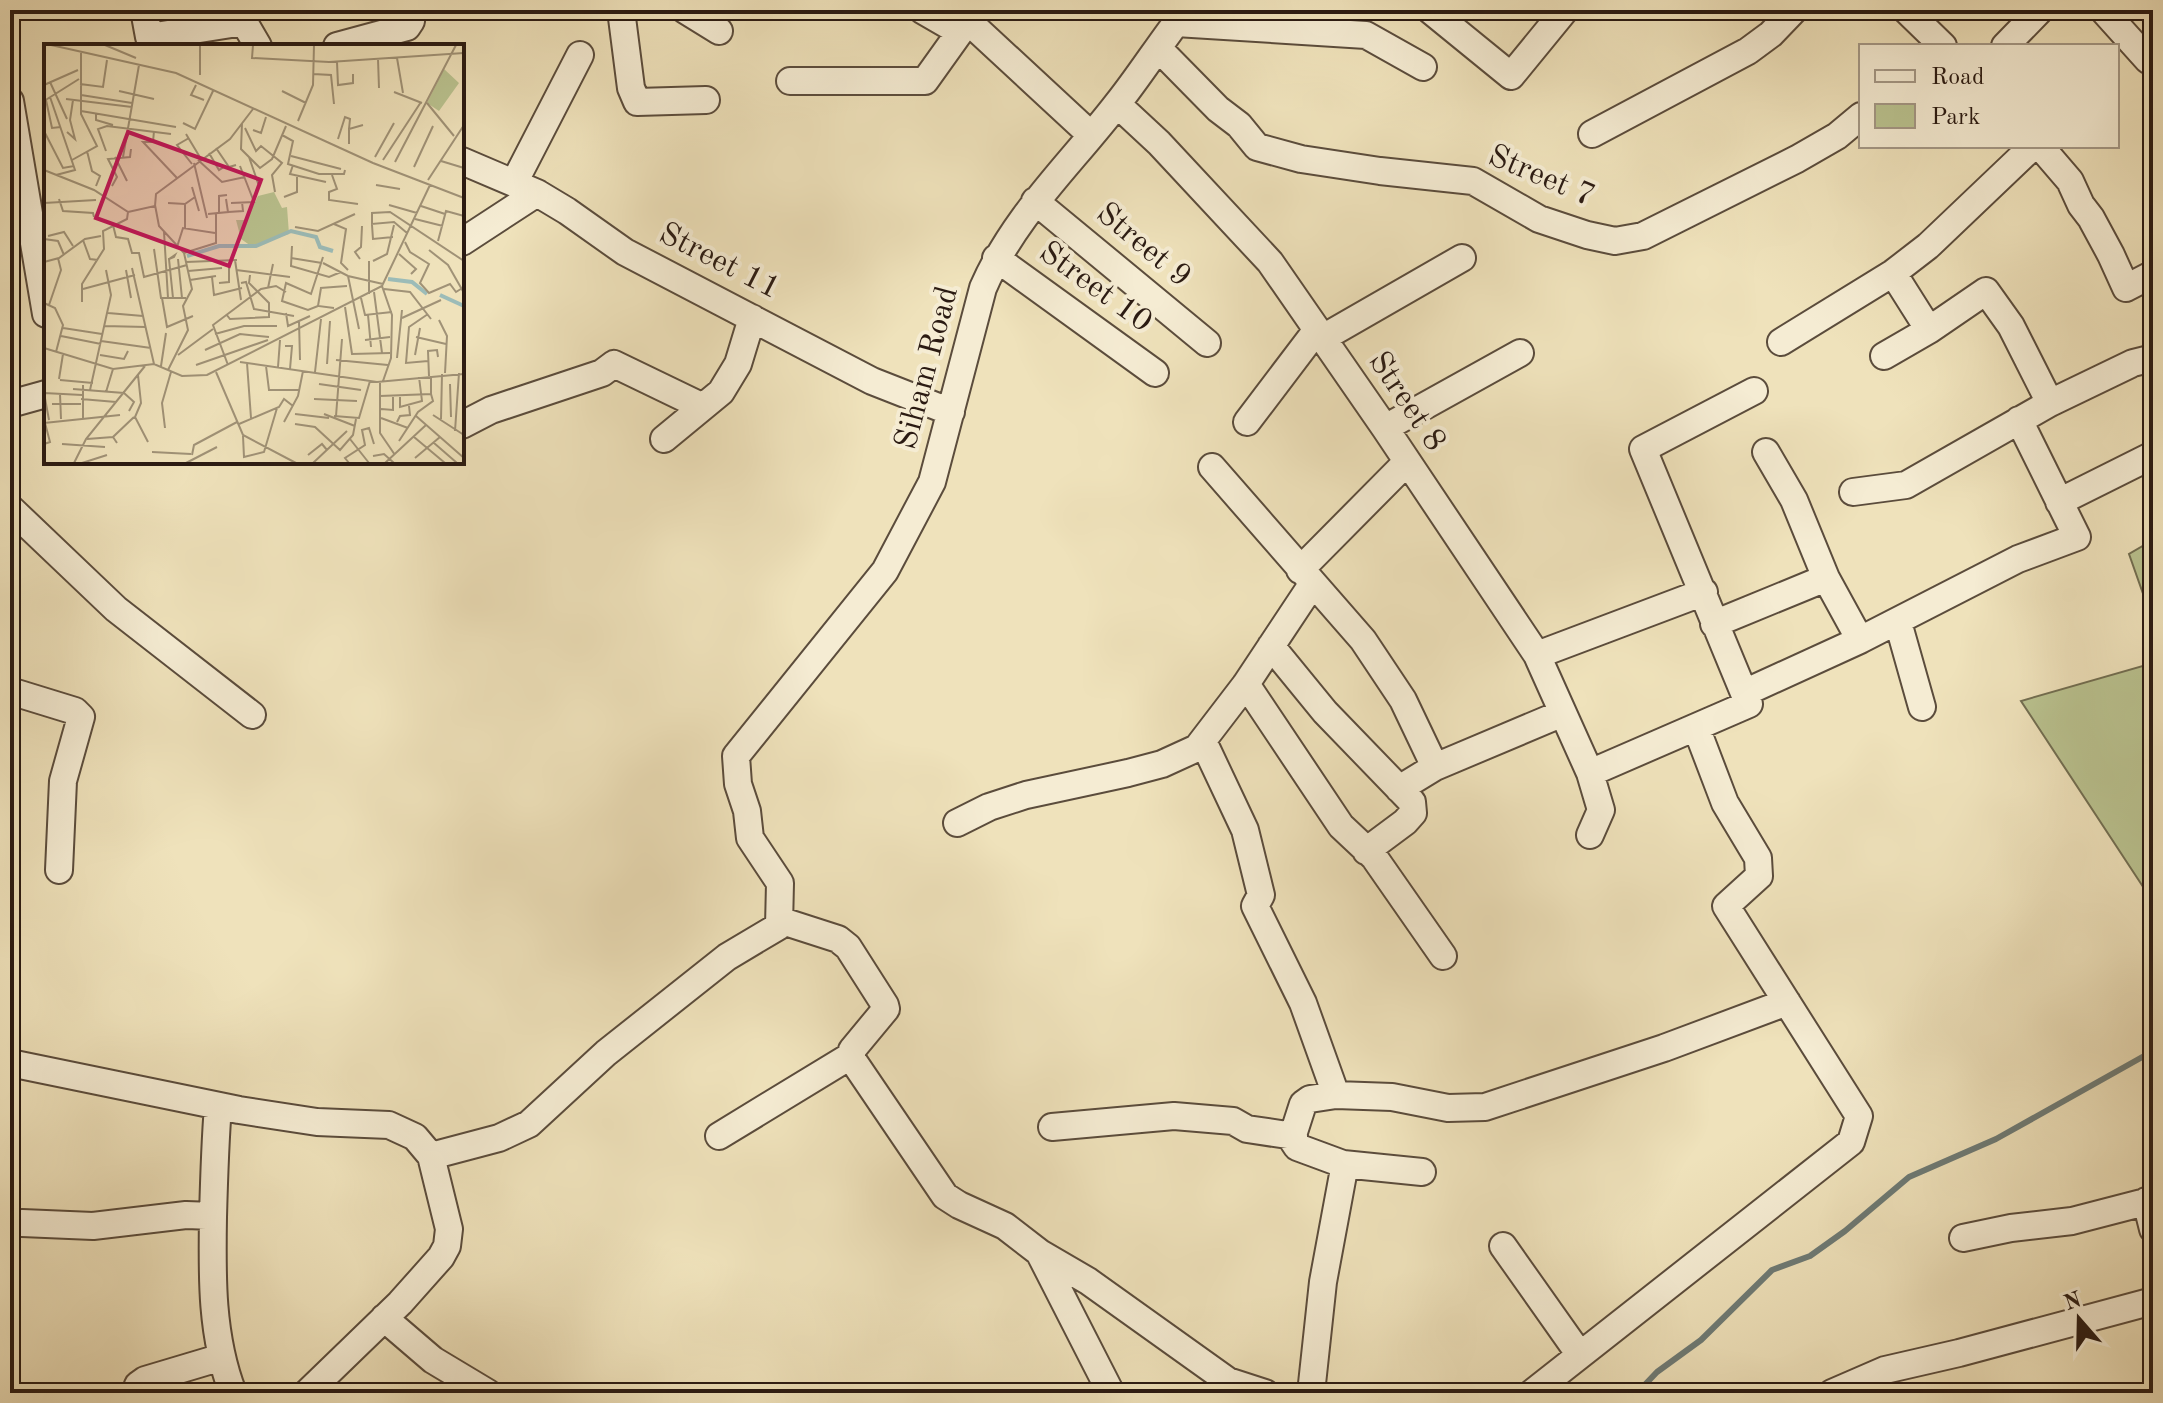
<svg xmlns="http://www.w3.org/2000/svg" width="2163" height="1403" font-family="'Old Standard TT',serif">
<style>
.green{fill:#bac390;stroke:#726e51;stroke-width:2}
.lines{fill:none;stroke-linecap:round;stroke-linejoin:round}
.stream{stroke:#6e7b76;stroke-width:6}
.minor-casing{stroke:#5b4c3c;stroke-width:30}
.minor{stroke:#f5ecd3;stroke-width:26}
.labels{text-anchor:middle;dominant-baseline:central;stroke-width:8;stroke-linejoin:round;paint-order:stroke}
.street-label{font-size:32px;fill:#2a1a12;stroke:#f5ecd3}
.inset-river{fill:none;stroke:#9cbcb8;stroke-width:4}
.inset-road{fill:none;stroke:#a09277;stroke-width:2}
.view{fill:#c2185b;fill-opacity:0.15;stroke:#c2185b;stroke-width:4}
.inset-edge{fill:none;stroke:#2a1a12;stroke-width:4}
</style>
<rect width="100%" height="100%" fill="#efe2bb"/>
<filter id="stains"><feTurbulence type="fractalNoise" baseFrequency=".0025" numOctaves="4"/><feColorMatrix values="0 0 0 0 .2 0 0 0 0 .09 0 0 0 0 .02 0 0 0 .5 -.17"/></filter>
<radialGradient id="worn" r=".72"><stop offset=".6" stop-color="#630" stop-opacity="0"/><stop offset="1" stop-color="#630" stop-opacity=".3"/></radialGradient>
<path class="green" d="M2153,540V622L2129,554Z
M2153,663V902L2021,701Z"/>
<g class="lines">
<path class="stream" d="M1637,1393L1657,1372L1701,1340L1772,1270L1810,1256L1845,1231L1909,1177L1996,1139L2153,1051"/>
<g class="minor-casing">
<path id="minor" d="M144,10L149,37L244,22L258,46
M621,10L631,88L637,102L706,100
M685,10L719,31
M922,10L960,32L969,22L1091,135
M1430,10L1511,76L1565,10
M1906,10L1943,46
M2103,10L2148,60L2153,57
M1176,23L1366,35L1423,67
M337,46L407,27L411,21L412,10
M2005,46L2040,10
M1158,48L1218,109L1239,125L1257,147L1301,159L1380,171L1473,181L1539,219L1587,235L1615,241L1643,236L1797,159L1837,136L1861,116
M790,81H925L960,32
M10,101L46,314
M1117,104L1159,143L1270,262L1385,428L1537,655L1590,773L1601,810L1590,835
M1592,134L1748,51L1771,34L1794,10
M2040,146L2070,181L2081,205L2091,218L2111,255L2126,288L2153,274
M462,161L537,193L567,211L625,252L872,381L951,412
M514,183L580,55
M1035,201L1207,343
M462,242L537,193
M996,258L1155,373
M1893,273L1929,330
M1321,339L1462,258
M1781,342L1893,273L1928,246L2033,146
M1884,356L1929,330L1986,291L2011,326L2050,403
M10,404L46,394
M1247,422L1316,331
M462,425L491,410L602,373L614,364L701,406
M1385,428L1520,353
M664,439L721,392L738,364L752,318
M1212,467L1363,640L1403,700L1435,767
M1853,492L1906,485L2050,403L2133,363L2153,358
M2059,502L2153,455
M10,508L116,609L252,715
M1300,570L1406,463
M1898,622L1922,707
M1714,624L1826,578
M1860,640L2018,559L2077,537L2019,420
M1271,646L1325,712L1412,802L1413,813L1405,822L1366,851
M1537,655L1704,592
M1246,684L1341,826L1374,857L1443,956
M10,691L75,711L81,717L63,781L59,870
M1744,693L1643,449L1754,391
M1203,741L1245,830L1261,895L1255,906L1303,1003L1336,1095
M1590,773L1749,704L1744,693L1860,640L1826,578L1794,500L1766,452
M1399,789L1435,767L1563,713
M957,823L989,807L1026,795L1128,773L1162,764L1197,748L1246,684L1313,583
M779,920L838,939L848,947L885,1005L886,1009L852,1050V1059L945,1196L959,1205L1005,1226L1040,1253L1088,1281L1228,1381L1265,1393
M10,1063L239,1110L317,1122L389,1125L415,1137L431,1156L449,1229L447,1246L441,1257L400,1303L307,1393
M218,1106C215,1143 214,1179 213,1217C212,1276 211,1336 233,1393
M1052,1127L1174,1116L1233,1121L1247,1129L1294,1136
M719,1136L852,1055
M431,1156L499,1138L529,1124L606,1053L727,957L779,926L780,883L750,838L747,811L738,784L736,756L885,571L932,482L983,288C1014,216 1070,165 1117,104C1141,74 1162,40 1186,10
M1343,1164L1422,1172
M2146,1201L2153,1229
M22,1223L93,1226L186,1215L213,1216
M1963,1238L2011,1228L2072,1221L2153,1200
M1503,1246L1580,1355
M1040,1254L1111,1393
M384,1318L433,1360L488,1393
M135,1393L138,1385L145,1380L222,1357
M1311,1393L1323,1282L1344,1169L1343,1164L1297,1147L1293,1141L1294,1132L1303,1104L1310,1099L1336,1095L1392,1097L1448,1108L1485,1107L1664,1048L1787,1002
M1532,1393L1851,1142L1859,1116L1726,906L1759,876L1758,858L1725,803L1696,727
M1832,1393L1885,1370L1959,1353L2153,1301"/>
</g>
<use href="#minor" class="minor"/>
</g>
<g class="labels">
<g class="street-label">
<text transform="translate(1541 177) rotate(23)">Street 7</text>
<text transform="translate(1143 246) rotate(40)">Street 9</text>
<text transform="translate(719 262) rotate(27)">Street 11</text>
<text transform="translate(1095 288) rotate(36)">Street 10</text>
<text transform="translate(928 368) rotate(-75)">Siham Road</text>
<text transform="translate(1406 402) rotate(56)">Street 8</text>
</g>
</g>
<g transform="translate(44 44)">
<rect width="420" height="420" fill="#efe2bb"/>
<path d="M400,25L415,39L395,67L383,59ZM230,148L238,164L243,163L245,190L207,202L197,195L192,176H202L214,152Z" fill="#bac390"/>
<path class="inset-river" d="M143,212L175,202H212L247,187L272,193L276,203L289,207M344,235L368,238L383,250M396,251L420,262"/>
<path class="inset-road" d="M7,1L132,29L329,119L420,154M61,1L92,14M209,1L208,14L285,18L420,9M353,14L359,49M334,15L335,44M293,18L294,41L309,39V30M269,30L287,31L290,60M156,31V1M6,38L23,75M36,40L59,43L63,16M0,41L34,26M152,41L147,51L160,56M75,47L110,55M238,47L262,59M350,48L378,59M37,51L88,59M6,53L31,126L12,131M22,55L88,63M2,56L8,84L17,83M0,57L35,35M383,59L410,92M37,67L132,83M52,69V76L69,81M254,77L269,41L270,1M139,79L151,85L169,47M198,79L197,105L216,124L228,115L242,82M201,84L212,107L217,102L238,119L228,131L231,148M209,86L217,89L222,73M0,87L19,124L30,122M110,87L109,98H99L133,134M23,88L31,95L26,76L29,56M142,90L157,115M238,91L249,97L244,120L275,130H300L301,126M145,94L133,101L148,120M294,95L301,73L306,75L305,85M305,100V85L319,81M172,104L185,123L192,121M43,107L48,127L56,132L52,142M62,107L54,85L63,82L127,90M165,109L175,126L180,123M247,112L297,125M71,113L83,137M79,113L95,21M205,113L214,139L218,138M331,113L350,79M28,116L53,102L37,70V9M154,116L178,138L201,133M339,116L377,58M397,117L420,124M351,118L412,1M150,119L163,174M249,121L246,130L282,138M370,123L389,82M0,126L50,146L84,168L83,175L59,187L60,205L38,240V258M288,131L293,145L285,148V156L314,160M384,136L420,81M332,141L356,145M68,142L73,133L64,115L86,113L87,105M148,143L155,167M240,153L253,148V133M15,155L19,167L49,169L50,173M0,159L52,156M124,159L141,160L151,153M187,159L210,158L196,122M141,160V185M111,161L115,182L140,209M345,161L373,169M377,162L401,170M84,168L111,162L112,150L186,95L209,65M184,168L199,167L198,158M175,169V152L183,151M164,170L184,168L182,155M371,175L399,182M290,180L302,185L297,219L304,226M69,181L72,193L84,195L88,209H95L100,233L143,221M328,181L329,195L349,193M251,183L274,187L311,170M120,188L124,254M363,189L350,178L328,180V169L346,168L420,217M4,192L20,188L29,202M0,195L14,197L20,211M39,196L46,215L54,216M394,197L402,167L420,172M361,198L366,208L385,220L376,239L385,249L406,240L412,248L420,243M248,202L247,222L285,233L297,228M133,203L139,184L171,189M110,205L117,254H142M385,206L404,221L420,249M355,210L372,225L367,230M247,214L278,219M125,215L131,211L130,213L125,215L129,254M134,215L138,254M316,215L311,208L317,203L318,182M191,216L197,256M325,217V250M329,217L343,210L350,181M0,218L15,214L41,195L57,192M142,218L193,216M279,219L304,232L339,240M88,224L110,320M82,226L87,254M192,226L246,233M144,227L178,224M304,232L315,285M168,233L170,251L198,244M146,236L172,232M175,239L185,238V223M197,239L202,238L210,265L250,272M338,242L348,271L347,314L339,337M224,244L229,220M276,244L303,242M277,244L274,262L290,264M39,245L91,231M340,245L366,248L387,275M330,248L338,309M118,254L123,283L149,272M317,254L321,271L348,268M0,259L11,264L19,281L12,308M5,261L17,226L14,214M274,262L264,266L238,257L242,239L267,250L279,213M301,263L308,310L346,309M64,269L99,272M242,269L244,282L266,272M182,270L186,275L225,273V259L205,239L206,231M384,270L365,283L362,319L384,317M324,271L327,303M358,274L397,256M395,276L403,292L401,329M255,277L256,316M60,282L102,283M19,284L58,290M171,290L200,282H233M17,292L57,300M372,293L402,300M321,296L346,293M57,297L107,304M241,302H248L246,325M0,304L69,325L110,320L138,332L163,331L338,242L386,141M161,306L196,290L225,293M56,311L80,315L84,307M134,311L169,285M371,311L376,284M353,314L358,266M292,316L344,321M196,318L333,338L420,330M203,319L207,374M283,320L286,277M152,321L224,296M184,321L169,281L217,245L232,242L242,248M117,322L122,289M222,322L225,346H255M234,323L236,296M124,326L144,286L139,262L148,245L140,209L172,199V170M172,328L199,391L252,419M271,328L277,275M94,331L97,359L91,373L104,398M385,332L384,307L393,306L394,313M15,335L19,310M16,336L49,339M336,337V389L351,411M275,340L317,346M406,340L407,373M29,345L80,349L90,358L85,367M46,346L67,251L62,226M62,348L69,325M0,349L38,351M0,349L5,376M16,350L17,375M336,352L387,350V332M356,353V363L378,357L375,333M37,355L72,358M270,355L313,357M8,360H37M337,365L349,366V353M251,370L285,374M280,370L311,382M389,371L420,391M290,372L315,374L326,337M292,372L298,295M372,372L420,414M337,374L364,384M39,375V341M397,375L398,330M240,378L254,352L259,327M353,378L356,372L366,371L365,362M0,379L76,371M195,380L235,363L240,355L249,362M251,380L271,383L296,406L309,391L312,375M121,384L118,359L127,328M411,387L415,329M199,392L200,413L220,408L233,364M370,393L401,419M43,395L69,393M306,395L325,419M355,397L374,368L389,357L387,350M73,399L69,393L90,373M390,399L413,419M0,400L6,398L1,379M18,400L61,403M108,408L147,410M148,411L150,401L193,378M264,411L278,400L283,406M329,412L340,410L350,419M371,414L396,393M30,419L42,395L101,322M38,419L63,411M142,419L173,403M269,419L303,387M305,419L301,414L321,401L318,386L325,384L330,400M341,419L382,381"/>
<path class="view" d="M84,88L217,136L185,222L52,174Z"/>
<rect width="420" height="420" class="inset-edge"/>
</g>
<rect width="2163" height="1403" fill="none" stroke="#efe2bb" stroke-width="40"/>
<rect x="12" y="12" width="2139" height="1379" fill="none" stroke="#2a1a12" stroke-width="4"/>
<rect x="20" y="20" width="2123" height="1363" fill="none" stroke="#2a1a12" stroke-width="2"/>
<rect x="1859" y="44" width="260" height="104" fill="#f5ecd3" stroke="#a49886" stroke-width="2"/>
<rect x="1875" y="70" width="40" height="12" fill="#f5ecd3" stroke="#a49886" stroke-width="2"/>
<text x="1931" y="84" font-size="24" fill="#2a1a12">Road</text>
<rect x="1875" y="104" width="40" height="24" fill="#bac390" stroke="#a49886" stroke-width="2"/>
<text x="1931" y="124" font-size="24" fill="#2a1a12">Park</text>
<g transform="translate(2079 1319) rotate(340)" stroke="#f5ecd3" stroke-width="6" paint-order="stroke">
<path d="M0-6L14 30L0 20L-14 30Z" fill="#2a1a12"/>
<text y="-12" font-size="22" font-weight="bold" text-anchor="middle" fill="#2a1a12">N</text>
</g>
<rect width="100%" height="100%" filter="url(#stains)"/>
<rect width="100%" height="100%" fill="url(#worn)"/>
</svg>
